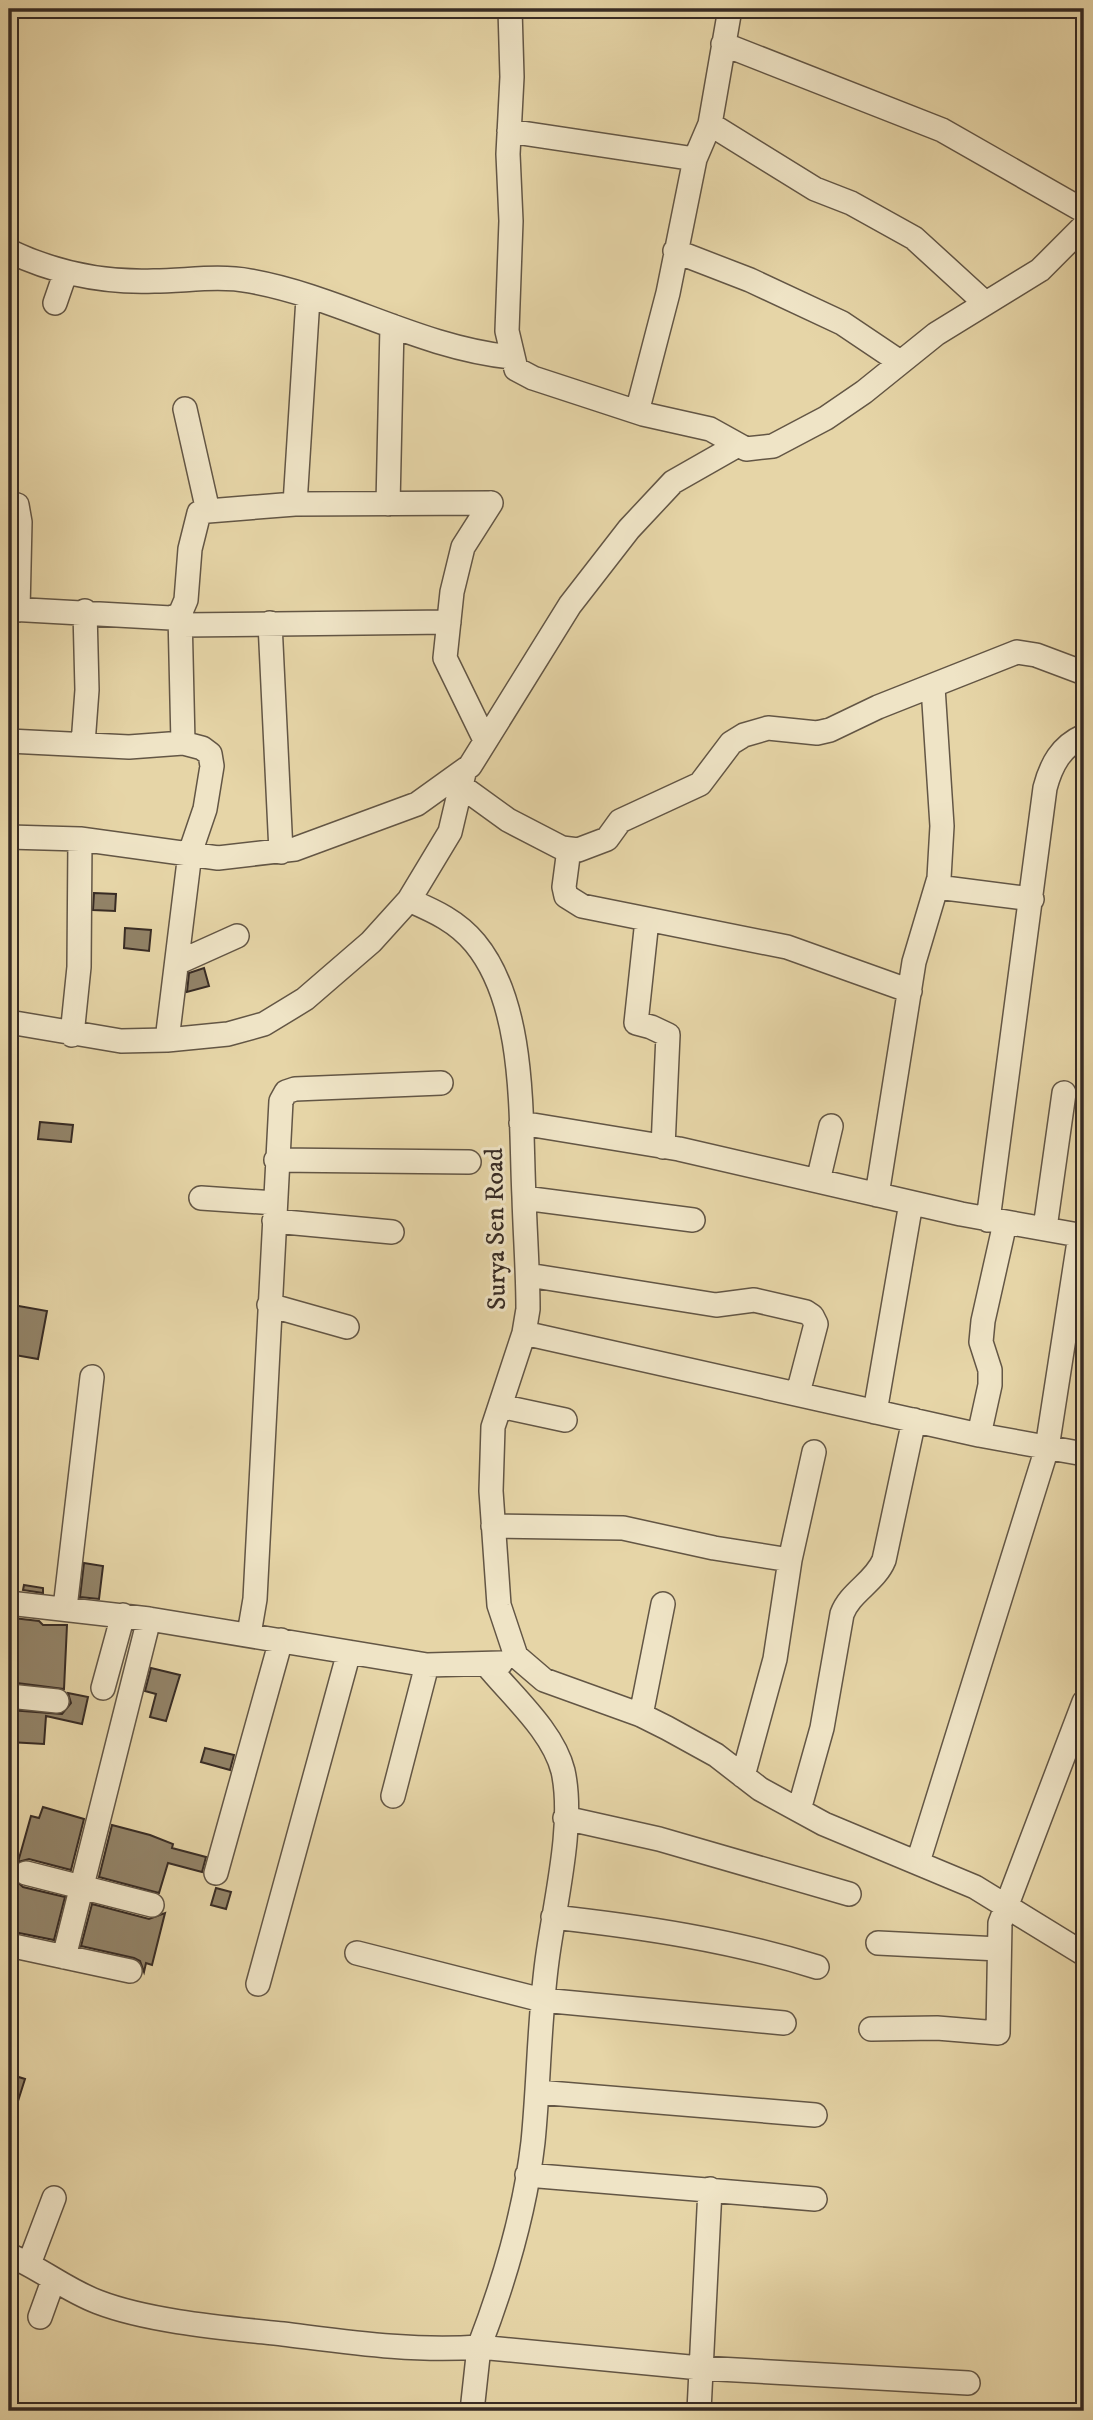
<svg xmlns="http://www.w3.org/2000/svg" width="1093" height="2420" font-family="'IM FELL DW Pica',serif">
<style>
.building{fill:#928368;stroke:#372b24;stroke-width:2}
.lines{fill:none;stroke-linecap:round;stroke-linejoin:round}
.minor-casing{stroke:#635645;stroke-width:26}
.minor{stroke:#efe4c6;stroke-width:23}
.labels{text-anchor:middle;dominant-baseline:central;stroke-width:6;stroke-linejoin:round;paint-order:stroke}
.street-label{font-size:26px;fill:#372b24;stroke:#efe4c6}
</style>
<rect width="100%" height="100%" fill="#e6d5a7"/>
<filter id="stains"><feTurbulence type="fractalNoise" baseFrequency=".00286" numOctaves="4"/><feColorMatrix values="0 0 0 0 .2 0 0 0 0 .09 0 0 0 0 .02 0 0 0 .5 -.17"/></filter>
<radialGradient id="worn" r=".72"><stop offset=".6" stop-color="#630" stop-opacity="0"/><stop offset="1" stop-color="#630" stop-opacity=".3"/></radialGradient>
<path class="building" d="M94,893L116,894L115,911L93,910Z
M125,928L151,930L149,951L124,948Z
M204,968L209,986L187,992L189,973Z
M40,1122L73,1125L71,1142L38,1139Z
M13,1305L47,1311L38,1359L9,1354Z
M84,1563L103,1566L99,1599L80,1597Z
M24,1585L43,1588V1593L23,1590Z
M13,1618L39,1621L43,1625H67L64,1689L9,1682V1621L13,1622Z
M151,1668L180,1675L166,1721L150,1717L156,1694L145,1691Z
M68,1693L88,1697L82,1724L46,1716L44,1744L9,1742V1710L62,1714L71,1703Z
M205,1748L234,1755L230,1770L201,1762Z
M43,1807L84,1819L71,1870L29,1859L18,1862L31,1816L39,1818Z
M112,1825L150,1835L173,1844L172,1848L206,1857L202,1872L168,1863L159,1893L99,1877Z
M13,1878L23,1887L65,1897L54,1940L9,1931V1880Z
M216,1888L231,1892L226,1909L211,1905Z
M92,1904L149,1919L165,1913L152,1965L146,1963L144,1972L140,1961L134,1958L81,1946Z
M9,2074L25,2079L12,2120H9Z"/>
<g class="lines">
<g class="minor-casing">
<path id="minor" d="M510,9L512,77L508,154L511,221L507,331L516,369L533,378L643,414L710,429L746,449L773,446L826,418L864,392L936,334L1040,270L1084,226
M723,44L942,130L1084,211
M710,124L815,189L851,203L914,238L984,302
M509,131L695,159
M9,251C55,273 102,283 154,281C185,281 218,275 250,281C340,297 417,347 511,357
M675,251L750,280L842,323L900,362
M55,303L65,274
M185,409L208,511
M637,412L668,293L695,159L710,124L730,9
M9,503L17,505L20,522L18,610
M295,504L308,298
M388,504L392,326
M9,609L171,618L180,614L186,600L190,549L199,513L208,511L295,504L491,503
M270,623L281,852
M182,625L449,622
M485,740L445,658L452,592L463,547L491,503
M9,741L129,747L183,743
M83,744L87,690L85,611
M461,786L508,820L562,848L578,850L607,839L620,821L700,784L731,743L744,735L768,728L817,733L830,730L878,707L1017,652L1036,655L1084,673
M9,837L80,839L218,858L295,849L417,804L470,766L570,605L629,529L673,482L738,445
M569,849L564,887L566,896L582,906L787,947L910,991
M937,887L1032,899
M409,900C434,911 457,921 475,943C527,1006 520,1119 524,1197C525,1234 528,1271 528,1309L524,1333L493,1427L491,1491L499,1605L516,1656L544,1680L641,1715L667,1728L716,1755L760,1789L824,1824L975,1887L1084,1954
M647,920L636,1023L651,1027L668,1035L663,1147
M177,963L237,936
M9,1022L121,1041L167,1040L228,1034L264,1024L305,999L371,942L409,900L450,832L464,773
M72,1035L79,967L80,839
M167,1040L190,853L205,809L212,766L210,754L202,748L183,743L180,614
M521,1123L679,1149L961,1214L1084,1236
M276,1160L469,1162
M818,1181L831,1126
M877,1195L914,962L939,878L942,826L933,687
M201,1198L275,1203
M524,1198L693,1220
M988,1220L1045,788C1051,765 1061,746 1084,736
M274,1221L392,1232
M1045,1228L1064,1093
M528,1275L716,1305L754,1300L806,1312L812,1316L816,1324L798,1393
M269,1305L347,1327
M524,1333L979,1435L1084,1454
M500,1406L565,1420
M875,1412L911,1203
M979,1435L990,1385V1370L981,1342L983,1321L1005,1223
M493,1526L623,1528L714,1548L790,1560
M9,1603L149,1619L427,1665L501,1663
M65,1608L92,1377
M249,1634L255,1599L281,1101L286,1092L295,1089L441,1083
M103,1688L123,1615
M9,1696L57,1701
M641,1715L663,1604
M743,1776L775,1659L790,1560L814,1452
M393,1796L427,1665
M799,1810L822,1728L842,1614C850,1592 875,1582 884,1560L914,1420
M565,1818L659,1839L849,1894
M918,1862L1047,1448L1080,1235
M26,1873L152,1905
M216,1873L281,1640
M553,1917C643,1927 730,1940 817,1967
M878,1943L999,1949
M9,1945L130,1971
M357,1953L542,2000L784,2023
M64,1957L149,1619
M258,1984L349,1652
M871,2029L937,2028L998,2033L1000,1923L1084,1702
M537,2092L815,2115
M527,2175L815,2199
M9,2255C40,2268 66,2290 98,2302C150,2322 227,2328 283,2334C348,2342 413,2352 479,2347C504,2282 525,2212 533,2142C539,2082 539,2021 547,1961C554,1906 575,1825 563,1771C553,1731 512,1696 486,1664
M29,2264L54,2198
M40,2317L53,2281
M472,2411L479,2347L700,2368L968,2383
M699,2411L710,2189"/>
</g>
<use href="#minor" class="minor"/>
</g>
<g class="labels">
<g class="street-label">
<text transform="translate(496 1229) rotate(-91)">Surya Sen Road</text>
</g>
</g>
<rect width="1093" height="2420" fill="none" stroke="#e6d5a7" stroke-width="35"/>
<rect x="10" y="10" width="1072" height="2399" fill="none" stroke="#372b24" stroke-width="3.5"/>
<rect x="18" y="18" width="1058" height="2385" fill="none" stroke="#372b24" stroke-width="2"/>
<rect width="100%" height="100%" filter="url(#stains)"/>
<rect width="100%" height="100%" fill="url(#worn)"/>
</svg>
